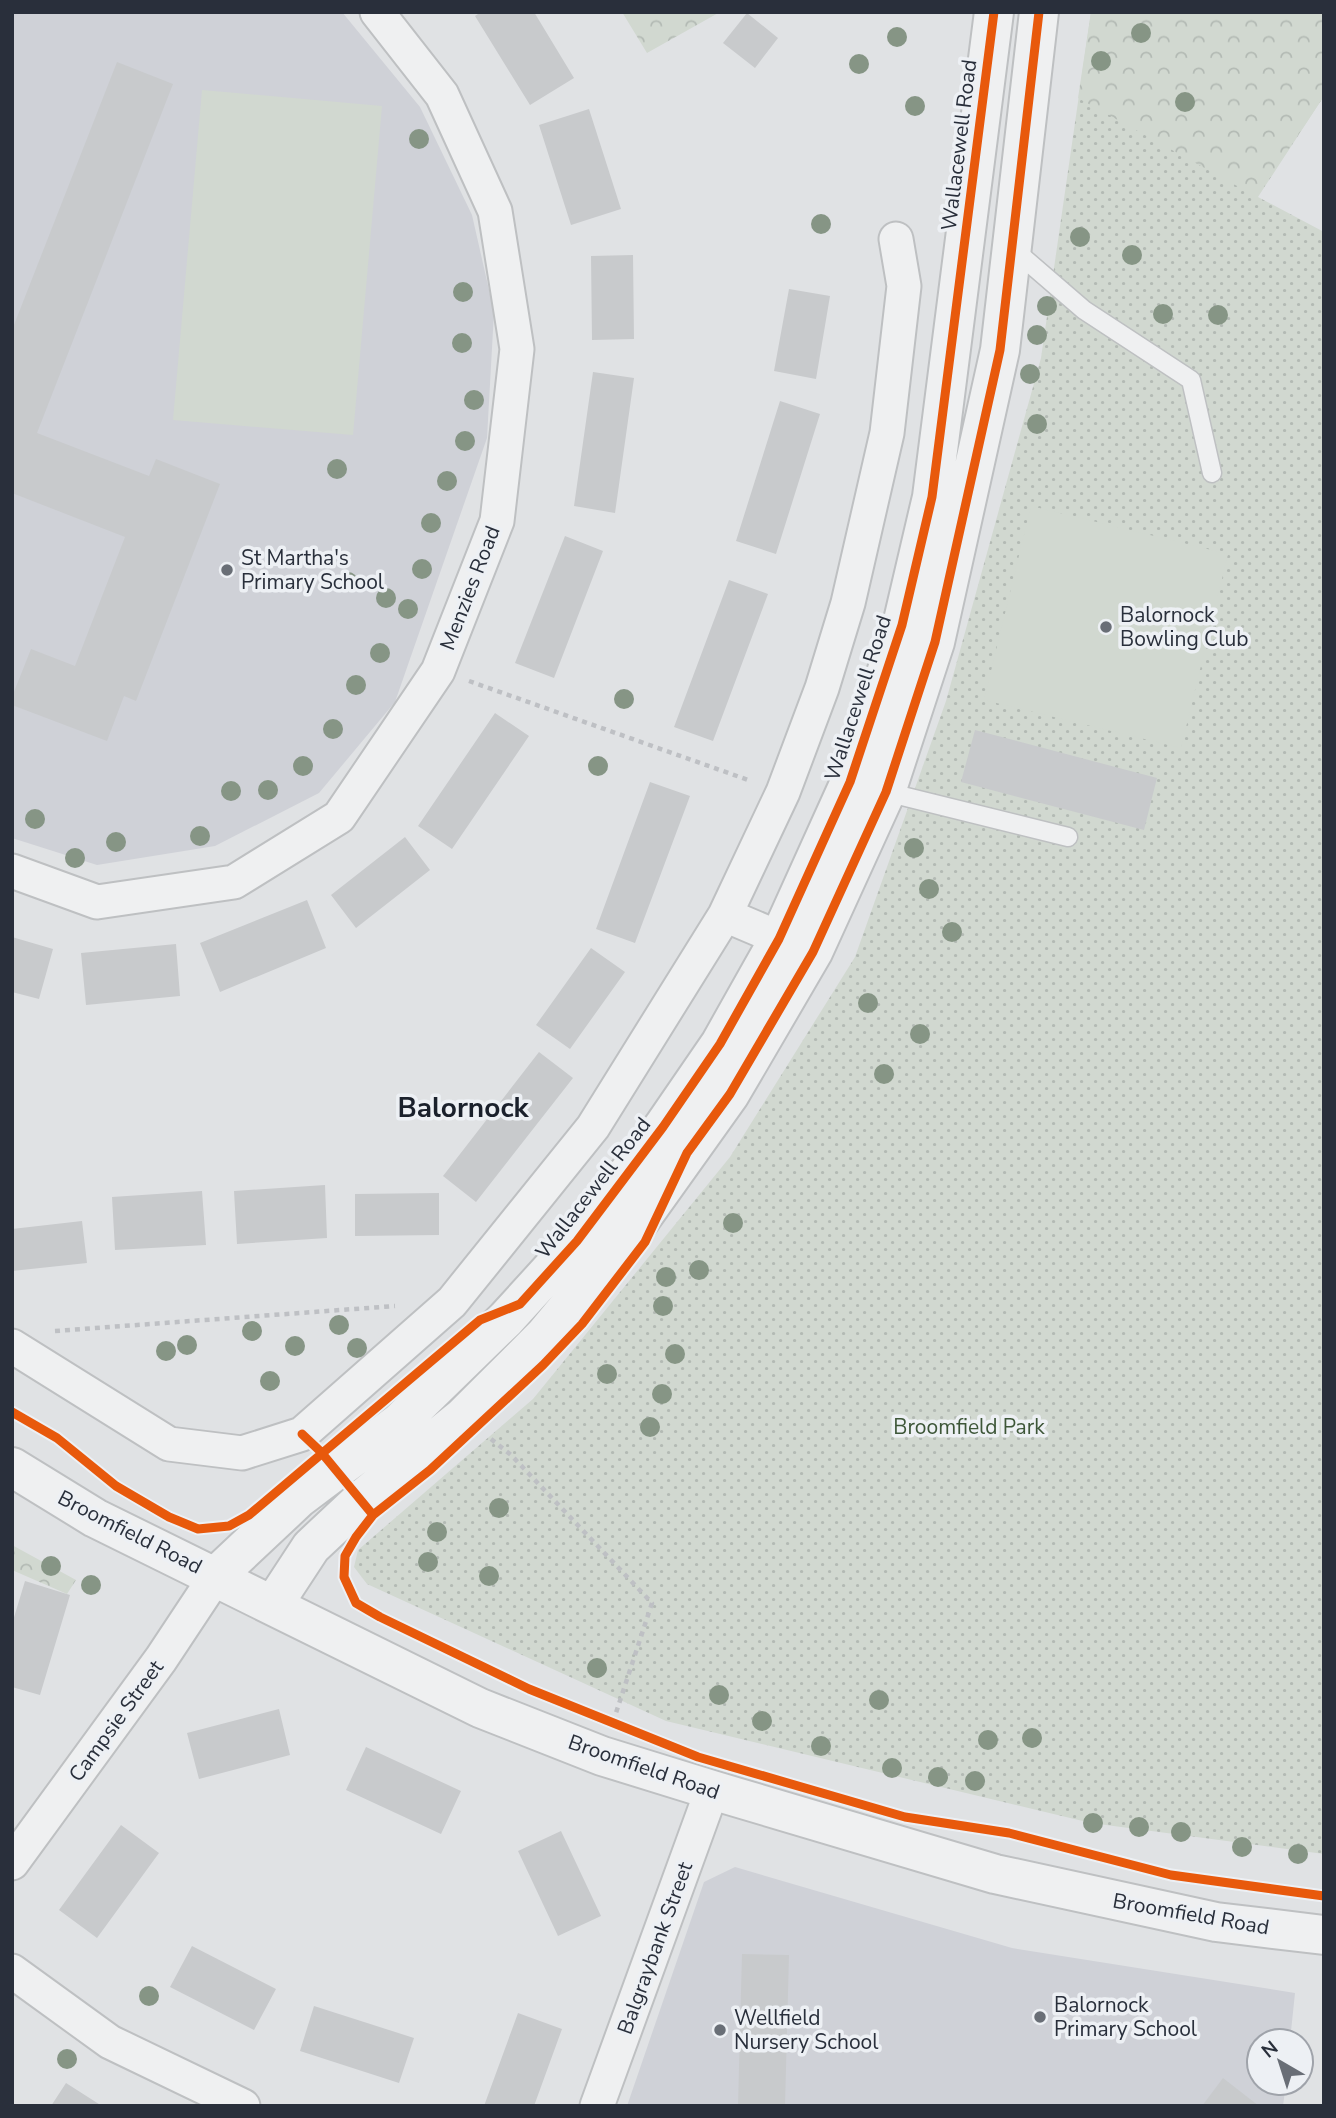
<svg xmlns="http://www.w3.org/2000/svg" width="1336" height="2118" font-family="'Nunito Sans',sans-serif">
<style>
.built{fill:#cfd1d7}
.green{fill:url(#green-dots)}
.forest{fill:url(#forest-crowns)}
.pitch{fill:#d1d8d0}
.building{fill:#c8cacc}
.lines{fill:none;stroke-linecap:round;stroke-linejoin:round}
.service-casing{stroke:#bec0c2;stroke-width:21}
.minor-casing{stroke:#bec0c2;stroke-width:37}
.tertiary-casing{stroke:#bec0c2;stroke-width:42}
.path{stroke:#bec0c4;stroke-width:4.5;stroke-dasharray:5 5;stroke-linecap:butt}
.service{stroke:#eff0f1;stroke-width:18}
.minor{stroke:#eff0f1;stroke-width:33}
.tertiary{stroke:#eff0f1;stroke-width:38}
.cycleway-casing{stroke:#edf0f4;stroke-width:13}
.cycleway{stroke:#e8590c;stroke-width:9}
.tree{fill:#869585}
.poi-dot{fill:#696e76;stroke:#edf0f4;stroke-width:2.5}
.labels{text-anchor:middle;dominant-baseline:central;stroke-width:7;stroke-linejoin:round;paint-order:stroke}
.street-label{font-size:21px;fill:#292f3b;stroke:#edf0f4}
.poi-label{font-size:21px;fill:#292f3b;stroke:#edf0f4;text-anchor:start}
.park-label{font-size:21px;fill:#3d5638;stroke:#edf0f4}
.district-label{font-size:28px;font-weight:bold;fill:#1b212c;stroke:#edf0f4}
</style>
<defs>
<pattern id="green-dots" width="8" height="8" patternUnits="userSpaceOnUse" patternTransform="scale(1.75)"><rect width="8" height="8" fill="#d1d8d0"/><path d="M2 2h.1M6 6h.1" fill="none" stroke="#b3bab4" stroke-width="1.8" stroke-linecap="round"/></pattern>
<pattern id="forest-crowns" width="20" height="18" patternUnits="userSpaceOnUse" patternTransform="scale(1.75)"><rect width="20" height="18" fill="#d1d8d0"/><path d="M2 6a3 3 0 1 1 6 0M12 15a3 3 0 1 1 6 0" fill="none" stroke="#b3bab4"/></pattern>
</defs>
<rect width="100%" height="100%" fill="#e0e2e4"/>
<path class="built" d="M12,12H342L420,107L472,215L494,312L487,438L395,702L319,793L215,846L97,865L12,838Z
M735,1867L1012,1948L1295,1993L1290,2041H1259V2083H1286L1283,2106H627L704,1882Z"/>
<path class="green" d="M1091,12H1324V96L1258,197L1324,232V1854L1091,1823L666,1721L367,1584L354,1567L358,1550L533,1399L730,1157L855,957L946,701L1041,358Z"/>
<path class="forest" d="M622,12H720L647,53Z
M1091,12H1324V96L1257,197L1078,98Z
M12,1545L76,1580L67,1594L12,1570Z"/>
<path class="pitch" d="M202,90L382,106L353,435L173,420Z
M1031,506L1228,554L1181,748L984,700Z"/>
<path class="building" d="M481,12H534L574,78L530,105L475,16Z
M747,13L778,38L755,68L723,43Z
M117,62L173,84L37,433L149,476L156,459L220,484L136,701L124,696L107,741L12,705V697L31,649L75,666L125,537L12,493V330Z
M589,109L621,209L571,225L539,125Z
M633,255L634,339L592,340L591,256Z
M789,289L830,296L816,379L774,371Z
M593,372L634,378L615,513L574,506Z
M780,401L820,414L776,554L736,541Z
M565,536L603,551L554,678L515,663Z
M729,580L768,594L713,741L674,727Z
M495,713L529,736L452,849L418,826Z
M975,730L1157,778L1144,830L961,782Z
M650,782L690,796L635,943L596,929Z
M405,837L430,870L356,928L331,895Z
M307,900L326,948L220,992L200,943Z
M12,937L53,949L39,999L12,992Z
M176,944L180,996L86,1005L81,953Z
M591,948L625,972L570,1049L536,1025Z
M539,1052L573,1078L476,1202L443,1176Z
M325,1185L327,1238L237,1244L234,1191Z
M202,1191L206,1245L115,1250L112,1197Z
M439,1193V1235L355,1236V1194Z
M82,1221L87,1263L12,1271V1229Z
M25,1581L70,1595L40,1695L12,1687V1624Z
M279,1709L290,1755L199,1779L187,1733Z
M366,1747L461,1791L441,1834L346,1790Z
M121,1825L159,1853L97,1938L59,1910Z
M561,1831L601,1916L558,1936L518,1851Z
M192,1946L276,1989L254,2030L170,1987Z
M742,1954L789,1955L785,2106H738Z
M314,2006L414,2038L399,2083L300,2051Z
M518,2013L562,2029L534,2106H484Z
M1223,2078L1259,2106H1202Z
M66,2083L102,2106H51Z"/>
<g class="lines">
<g class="service-casing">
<path id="service" d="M1012,248L1084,310L1191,380L1212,473
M886,792L1068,837"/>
</g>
<g class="minor-casing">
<path id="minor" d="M12,871L97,902L234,882L339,817L438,671L497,521L517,349L495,211L442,95L377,12
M725,915L803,948
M12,1346L169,1444L242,1453L302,1434L452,1302L593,1127L725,915L783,792L822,688L848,603L887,433L904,286L896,239
M12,1863L161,1659L216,1576
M12,1971L110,2042L243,2106
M597,2106L712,1790"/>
</g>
<g class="tertiary-casing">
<path id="tertiary" d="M12,1467L95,1518L480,1708L602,1756L712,1790L995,1874L1216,1922L1324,1935
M216,1576L299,1498L400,1422L506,1319L577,1241L663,1127L720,1044L779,939L850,782L902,625L932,497L994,12
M273,1605L311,1547L361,1500L463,1417L545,1335L638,1223L730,1094L813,952L886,792L935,642L1000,350L1039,12"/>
</g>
<path class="path" d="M469,681L751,781
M55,1331L395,1306
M491,1439L511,1455L652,1603L613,1722"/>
<use href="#service" class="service"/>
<use href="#minor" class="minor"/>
<use href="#tertiary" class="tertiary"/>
<g class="cycleway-casing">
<path id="cycleway" d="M12,1412L57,1438L116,1486L169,1517L198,1529L229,1526L249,1515L480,1320L520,1304L577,1241L663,1127L720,1044L779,939L850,782L902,625L932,497L994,12
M302,1434L321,1452L373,1515L356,1537L345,1556L344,1577L356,1603L380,1617L529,1689L698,1757L905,1817L1009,1833L1171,1875L1324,1896
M373,1515L430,1470L543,1365L582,1324L645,1242L687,1153L730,1094L813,952L886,792L935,642L1000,350L1039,12"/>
</g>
<use href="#cycleway" class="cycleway"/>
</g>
<g class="tree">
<circle cx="1141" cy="33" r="10"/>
<circle cx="897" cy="37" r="10"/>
<circle cx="1101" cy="61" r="10"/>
<circle cx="859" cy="64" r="10"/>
<circle cx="1185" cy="102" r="10"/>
<circle cx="915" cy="106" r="10"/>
<circle cx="419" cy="139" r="10"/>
<circle cx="821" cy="224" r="10"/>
<circle cx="1080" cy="237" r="10"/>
<circle cx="1132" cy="255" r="10"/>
<circle cx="463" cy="292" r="10"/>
<circle cx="1047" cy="306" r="10"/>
<circle cx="1163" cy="314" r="10"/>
<circle cx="1218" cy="315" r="10"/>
<circle cx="1037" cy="335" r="10"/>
<circle cx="462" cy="343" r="10"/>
<circle cx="1030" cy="374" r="10"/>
<circle cx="474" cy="400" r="10"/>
<circle cx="1037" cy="424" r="10"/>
<circle cx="465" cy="441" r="10"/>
<circle cx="337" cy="469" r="10"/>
<circle cx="447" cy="481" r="10"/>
<circle cx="431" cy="523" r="10"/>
<circle cx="422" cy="569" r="10"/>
<circle cx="348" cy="582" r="10"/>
<circle cx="386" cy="598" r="10"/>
<circle cx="408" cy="609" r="10"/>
<circle cx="380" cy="653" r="10"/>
<circle cx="356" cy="685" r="10"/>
<circle cx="624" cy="699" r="10"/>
<circle cx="333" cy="729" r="10"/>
<circle cx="303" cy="766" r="10"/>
<circle cx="598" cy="766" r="10"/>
<circle cx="268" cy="790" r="10"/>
<circle cx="231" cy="791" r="10"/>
<circle cx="35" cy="819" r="10"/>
<circle cx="200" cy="836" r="10"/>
<circle cx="116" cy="842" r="10"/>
<circle cx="914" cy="848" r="10"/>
<circle cx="75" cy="858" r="10"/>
<circle cx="929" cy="889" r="10"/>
<circle cx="952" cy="932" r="10"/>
<circle cx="868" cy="1003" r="10"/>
<circle cx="920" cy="1034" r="10"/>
<circle cx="884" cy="1074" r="10"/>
<circle cx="733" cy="1223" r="10"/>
<circle cx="699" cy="1270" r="10"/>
<circle cx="666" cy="1277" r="10"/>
<circle cx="663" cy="1306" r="10"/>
<circle cx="339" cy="1325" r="10"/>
<circle cx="252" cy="1331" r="10"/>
<circle cx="187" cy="1345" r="10"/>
<circle cx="295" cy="1346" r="10"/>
<circle cx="357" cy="1348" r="10"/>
<circle cx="166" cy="1351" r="10"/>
<circle cx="675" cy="1354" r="10"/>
<circle cx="607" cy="1374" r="10"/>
<circle cx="270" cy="1381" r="10"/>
<circle cx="662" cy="1394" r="10"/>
<circle cx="650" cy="1427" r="10"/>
<circle cx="499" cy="1508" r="10"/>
<circle cx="437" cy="1532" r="10"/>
<circle cx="428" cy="1562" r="10"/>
<circle cx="51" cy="1566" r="10"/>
<circle cx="489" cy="1576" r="10"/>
<circle cx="91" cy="1585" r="10"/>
<circle cx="597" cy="1668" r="10"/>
<circle cx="719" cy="1695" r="10"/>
<circle cx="879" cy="1700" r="10"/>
<circle cx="762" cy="1721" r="10"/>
<circle cx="1032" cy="1738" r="10"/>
<circle cx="988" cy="1740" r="10"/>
<circle cx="821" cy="1746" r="10"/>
<circle cx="892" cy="1768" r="10"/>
<circle cx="938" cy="1777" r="10"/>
<circle cx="975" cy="1781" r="10"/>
<circle cx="1093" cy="1823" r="10"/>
<circle cx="1139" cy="1827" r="10"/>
<circle cx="1181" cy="1832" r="10"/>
<circle cx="1242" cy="1847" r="10"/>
<circle cx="1298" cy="1854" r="10"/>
<circle cx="149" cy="1996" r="10"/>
<circle cx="67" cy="2059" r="10"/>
</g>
<g class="poi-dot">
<circle cx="227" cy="570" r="7"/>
<circle cx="1106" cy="627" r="7"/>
<circle cx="1040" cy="2017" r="7"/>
<circle cx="720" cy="2030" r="7"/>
</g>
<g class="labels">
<g class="street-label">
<text transform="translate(959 145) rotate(-83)">Wallacewell Road</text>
<text transform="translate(470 588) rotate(-69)">Menzies Road</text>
<text transform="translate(858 698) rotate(-72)">Wallacewell Road</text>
<text transform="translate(593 1188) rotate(-52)">Wallacewell Road</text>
<text transform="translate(130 1532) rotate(27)">Broomfield Road</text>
<text transform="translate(116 1721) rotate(-54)">Campsie Street</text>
<text transform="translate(644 1767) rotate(19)">Broomfield Road</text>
<text transform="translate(1191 1914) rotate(10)">Broomfield Road</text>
<text transform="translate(655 1948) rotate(-70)">Balgraybank Street</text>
</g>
<g class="poi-label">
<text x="241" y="558">St Martha's<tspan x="241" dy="24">Primary School</tspan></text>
<text x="1120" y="615">Balornock<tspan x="1120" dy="24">Bowling Club</tspan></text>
<text x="1054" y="2005">Balornock<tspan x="1054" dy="24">Primary School</tspan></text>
<text x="734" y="2018">Wellfield<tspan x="734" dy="24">Nursery School</tspan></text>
</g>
<g class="park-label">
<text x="969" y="1427">Broomfield Park</text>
</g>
<g class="district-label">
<text x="463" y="1108">Balornock</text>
</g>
</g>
<rect width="1336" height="2118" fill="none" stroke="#292f3b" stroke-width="28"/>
<g transform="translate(1280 2062) rotate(321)"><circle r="33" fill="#edf0f4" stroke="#9fa3aa" stroke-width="2"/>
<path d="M0-5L12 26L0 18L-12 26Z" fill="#696e76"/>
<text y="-10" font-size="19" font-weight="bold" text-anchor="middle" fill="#292f3b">N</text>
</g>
</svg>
